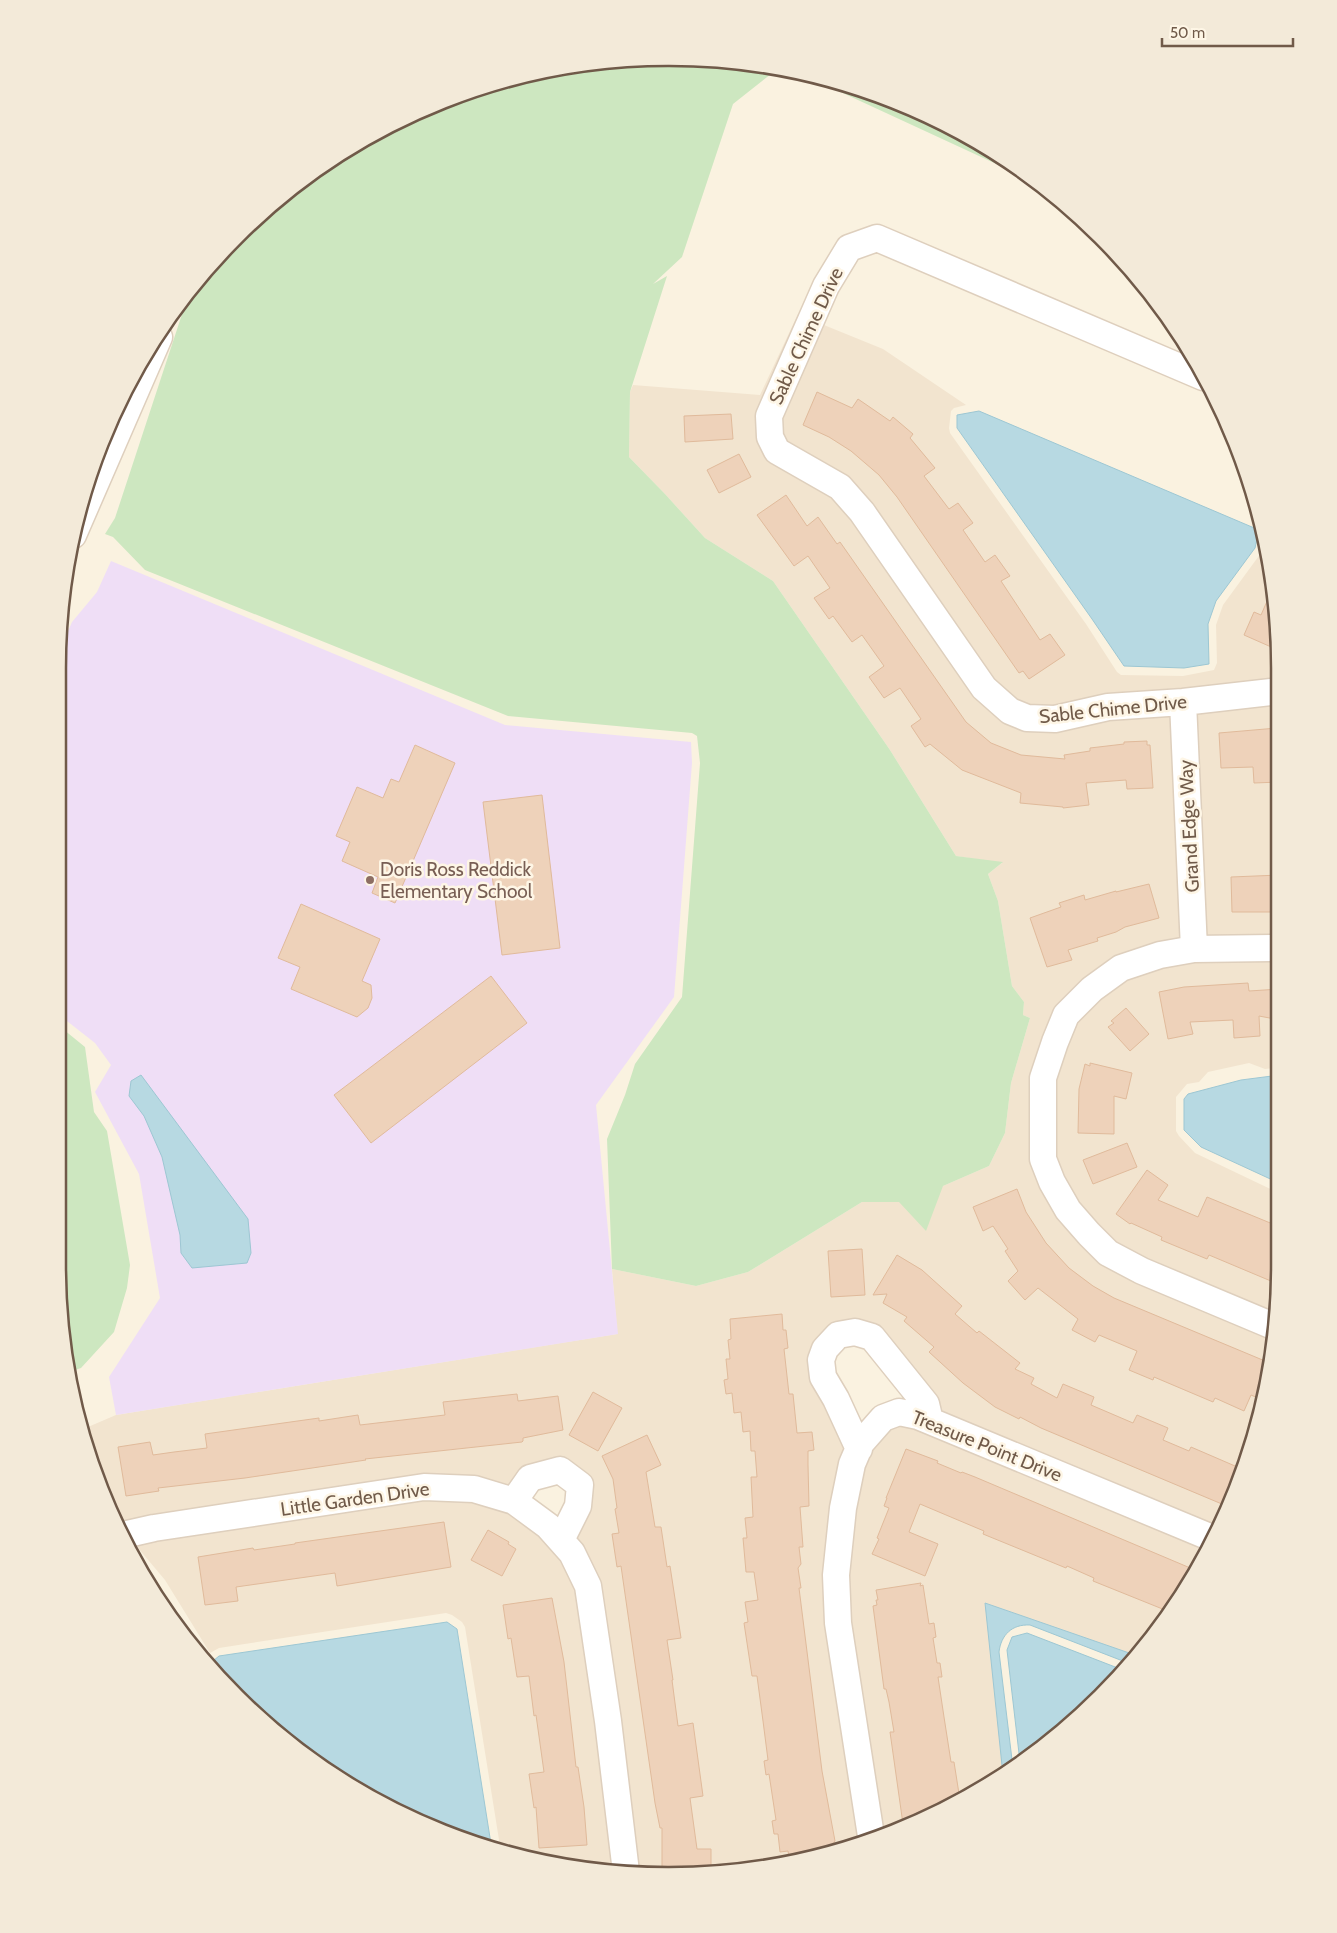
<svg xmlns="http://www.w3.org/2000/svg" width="1337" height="1933" font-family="Cabin,sans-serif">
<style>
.residential{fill:#f2e4cf}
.education{fill:#efdef6}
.green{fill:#cde7c0}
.water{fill:#b7d9e2;stroke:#9dc7d3}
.building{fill:#eed2ba;stroke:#e0ba9b}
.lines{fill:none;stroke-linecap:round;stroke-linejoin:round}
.minor-casing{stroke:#decfbd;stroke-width:29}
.minor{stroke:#fff;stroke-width:26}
.education-dot{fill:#8d6e63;stroke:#fef6e6;stroke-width:2}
.labels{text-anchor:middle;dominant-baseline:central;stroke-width:5;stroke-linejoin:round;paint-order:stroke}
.street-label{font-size:19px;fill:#705a49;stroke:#fef6e6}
.education-label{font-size:19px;fill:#785e54;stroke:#fef6e6;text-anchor:start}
.rim{fill:none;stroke:#705a49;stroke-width:2.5}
</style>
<rect width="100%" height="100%" fill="#faf2e0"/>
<path class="residential" d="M798,314L802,316L760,412L834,496L1004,719L1109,717L1174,712L1185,941L1158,946L1046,1039L1060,1215L1272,1337L1268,1384L1233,1499L1217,1529L938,1413L893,1349L819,1342L848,1450L833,1508L862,1839L787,1864L708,1874L635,1872L572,1538L586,1477L511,1490L119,1525L104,1499L81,1430L116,1415L617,1334L612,1269L696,1286L748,1272L862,1202H899L943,1186L989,1166L1005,1133L1011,1083L1030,1018L1023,1015L1024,1002L1012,986L998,901L988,874L1002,863L956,856L890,750L773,581L705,538L665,494L629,457L630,392L633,385L760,395Z
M819,323L883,349L966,405L954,408L951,411L949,428L950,433L1086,624L1117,672L1121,675L1183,676L1214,670L1217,663L1216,625L1223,605L1261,553L1265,540L1268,550L1279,681L1056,709L1030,708L1015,702L991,681L949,618L784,444L778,417Z
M1279,701V938L1203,939L1193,711Z
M1279,958V1070L1275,1068L1265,1069L1249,1063L1208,1072L1199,1082L1187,1084L1176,1097V1131L1179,1136L1195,1153L1279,1193L1280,1264L1274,1315L1114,1245L1076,1203L1052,1156L1053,1079L1074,1021L1124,977L1195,959Z
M899,1423L923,1429L924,1433L930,1432L1207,1547L1176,1604L1135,1655L986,1604L1003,1775L939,1812L880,1832L847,1621L845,1574L861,1466L869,1448L888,1427Z
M423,1497L472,1499L510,1510L555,1549L579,1590L617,1871L589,1870L500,1846L465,1627L462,1622L452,1615L446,1613L219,1648L210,1653L165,1580L133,1542Z"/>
<path class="education" d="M111,561L505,725L691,742L692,763L674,997L596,1105L618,1334L116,1415L109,1377L160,1298L139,1174L95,1092L111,1065L95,1043L58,1014V669L59,652L72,622L97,592Z"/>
<path class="green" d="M669,58L788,69L903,104L1008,161L1033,181L806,76L771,74L733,104L682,257L653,284L667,276L630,392L629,457L665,494L705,538L773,581L890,750L956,856L1003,862L988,874L998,901L1012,986L1024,1002L1023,1015L1030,1018L1011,1083L1005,1133L989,1166L943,1186L926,1231L899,1202H862L748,1272L696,1286L612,1269L607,1139L625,1095L635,1064L682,997L700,763L697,736L692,733L508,716L145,570L113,537L105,534L115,518L186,302L237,236L329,160L435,104L550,69Z
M58,1025L85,1047L94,1112L107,1131L130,1265L127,1288L114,1332L81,1368L72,1371L58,1264Z"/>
<path class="water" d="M979,411L1259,530L1255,548L1216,601L1208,624L1209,664L1184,668L1124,666L1092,619L957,428V415Z
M141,1075L248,1219L251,1253L247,1263L192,1268L181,1253L180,1235L162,1157L144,1116L129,1096L131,1081Z
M1272,1076L1279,1080V1183L1201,1147L1184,1130V1099L1188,1094L1241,1080Z
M985,1603L1135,1655L1128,1663L1030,1625C1012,1624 1001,1635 999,1652L1013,1768L1003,1775Z
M447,1622L457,1629L491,1844L434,1829L329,1773L266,1724L212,1663L213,1661L219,1656Z
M1027,1633L1123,1670L1100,1697L1020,1762L1007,1650L1012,1637Z"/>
<path class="building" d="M817,392L852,408L858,399L890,421L893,417L913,434L910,438L935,468L924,476L949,509L958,503L973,523L963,530L985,562L995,555L1010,576L1001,581L1040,640L1050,634L1065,655L1029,679L1023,671L1019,673L897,497L879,475L851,451L829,437L803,425Z
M731,414L733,439L685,442L684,416Z
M739,454L751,477L719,493L707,470Z
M786,495L807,526L818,517L837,544L840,542L966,722L991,743L1021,755L1065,759L1064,755L1090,751V748L1124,744V742L1147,741V745H1150L1153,788L1127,789L1126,780L1086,783L1089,805L1063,808V807L1020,803L1021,793L962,770L930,744L925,747L911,726L921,719L900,688L884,698L869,677L884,666L862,635L852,642L833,616L829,619L814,598L830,588L808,556L794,566L757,515Z
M1272,590L1277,646L1278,650L1244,635L1254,612L1261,615Z
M1277,728L1280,782L1254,783L1253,767L1221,768L1219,733Z
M415,745L455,763L395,903L372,893L378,877L342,861L350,842L336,836L357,787L383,798L391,779L399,782Z
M542,795L560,948L502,955L483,802Z
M1280,875V912H1232L1231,877Z
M1149,884L1159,918L1125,927L1116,932L1097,938L1098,941L1068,950L1072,960L1047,967L1030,918L1061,907L1059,903L1084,895L1085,900L1116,891V892Z
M301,904L380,939L362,981L371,985L372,998L368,1008L357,1017L291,989L300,967L278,958Z
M491,976L527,1023L371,1143L334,1095Z
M1248,983L1249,991L1280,989V1020L1259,1016L1260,1036L1234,1038L1233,1020L1190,1022L1193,1034L1168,1039L1159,992L1184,987Z
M1126,1008L1149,1034L1130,1051L1108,1027L1114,1023L1111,1021Z
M1090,1063L1132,1073L1126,1099L1114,1096V1134L1078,1133L1079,1089L1085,1064L1090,1066Z
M1127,1143L1137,1167L1093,1184L1083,1160Z
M1147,1170L1168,1185L1158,1200L1198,1217L1207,1197L1280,1227L1278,1284L1209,1255L1207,1259L1161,1240L1162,1237L1131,1223L1130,1224L1116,1214Z
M1017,1189L1026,1212L1046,1243L1069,1268L1093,1286L1114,1298L1265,1361L1263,1367L1269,1370L1268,1384L1263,1400L1251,1395L1244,1411L1215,1398L1213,1402L1154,1377L1153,1380L1129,1370L1137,1351L1099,1335L1095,1342L1072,1330L1078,1319L1038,1288L1025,1300L1008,1281L1018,1271L1005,1251L1008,1249L993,1226L983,1231L973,1207Z
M862,1249L865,1295L831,1297L828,1251Z
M897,1255L922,1270L962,1306L955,1314L977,1333L979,1331L1020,1363L1015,1369L1034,1378L1031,1384L1057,1398L1063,1384L1094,1397L1091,1405L1133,1423L1137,1415L1168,1428L1163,1440L1189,1451L1191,1447L1242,1469L1233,1499L1229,1507L1041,1428L1020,1417L1019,1419L995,1407L963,1383L929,1352L934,1347L904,1321L907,1317L883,1303L887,1294L873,1295Z
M782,1314L783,1330H786L788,1348L784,1349L789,1394H793L797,1433L812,1432L814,1450L808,1451V1465L809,1506L800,1507L803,1547H799L801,1564L798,1568L801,1588H799L822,1771L835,1841L829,1850L790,1863L788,1851L780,1852L778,1834H774L772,1821L776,1820L769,1774L766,1775L764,1761L768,1760L763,1721L757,1676H752L744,1623L748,1622L745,1602L758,1600L754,1572H746L743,1538H747L745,1518L753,1517L751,1477H757L755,1451H751L750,1431L743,1432L741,1412L734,1413L732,1393L726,1394L724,1380L728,1379L726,1359H730L728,1340L731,1339L730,1319Z
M593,1392L622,1408L598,1451L569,1435Z
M517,1394L518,1401L558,1396L563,1430L523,1438V1441L522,1442L365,1459L366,1460L245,1478L158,1488L159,1491L126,1496L118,1447L150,1442L153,1455L174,1452L207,1448L205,1434L319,1418V1421L358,1415L360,1425L445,1415L443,1402Z
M647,1435L661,1465L646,1472L655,1527H661L667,1567L670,1566L681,1638L667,1640L673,1680H672L678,1726L693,1723L703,1796L690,1798L697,1849H711V1874L662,1873V1828H660L655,1803L621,1566L617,1567L612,1534L619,1533L615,1509L617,1508L613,1479L602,1456Z
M906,1449L938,1461L937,1463L961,1473L962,1472L975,1477L1195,1570L1176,1604L1170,1612L1093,1581L1094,1578L1067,1566L1066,1568L983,1534L984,1531L920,1504L909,1532L938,1544L925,1576L872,1554L879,1539L877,1538L889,1508L884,1506L887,1498H886Z
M444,1522L451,1567L337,1586L335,1573L236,1587L238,1601L205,1605L198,1557L253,1548L254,1550L295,1544V1543Z
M488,1530L509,1542L508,1544L516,1549L502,1576L471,1560Z
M921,1583L920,1586L923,1585L929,1624L934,1623L936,1637L933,1638L937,1663H940L942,1677H938L944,1717L951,1762H954L960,1800L939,1812L903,1824L890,1732H894L889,1702L886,1689H884L873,1606L877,1605L876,1600H878L876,1590Z
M552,1598L564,1662L576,1767H578L584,1807L587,1845L539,1848L536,1807L534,1808L529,1774L544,1772L536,1715L534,1716L529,1676L517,1677L511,1638L508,1639L503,1605Z"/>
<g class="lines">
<g class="minor-casing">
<path id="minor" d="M1203,377L877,238L849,248L826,286L769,416L770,437L777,451L840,487L862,512L984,688L1010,711L1027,718L1055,719L1108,707L1183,702L1280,691
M73,535L159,337
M1183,702L1194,949
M1273,1326L1142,1271L1108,1253L1089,1234L1068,1210L1052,1182L1043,1159V1078L1055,1042L1066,1015L1092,989L1121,968L1160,955L1194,949L1280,948
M859,1449L836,1399L823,1377L821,1360L825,1349L838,1335L855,1332L872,1337L926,1404L930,1421
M514,1501L530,1478L560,1470L580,1485L578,1506L561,1540
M123,1535L154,1528L424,1487L474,1489L514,1501L548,1526L572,1553L588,1586L608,1721L626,1872
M871,1836L838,1623L836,1575L843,1508L852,1464L861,1443L883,1418L899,1412L918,1416L1212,1538"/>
</g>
<use href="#minor" class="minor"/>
</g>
<circle class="education-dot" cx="370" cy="880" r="5"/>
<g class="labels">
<g class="street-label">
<text transform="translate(806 336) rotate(-65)">Sable Chime Drive</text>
<text transform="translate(1113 709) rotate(-6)">Sable Chime Drive</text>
<text transform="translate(1189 826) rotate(-93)">Grand Edge Way</text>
<text transform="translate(987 1446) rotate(22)">Treasure Point Drive</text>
<text transform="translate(355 1499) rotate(-8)">Little Garden Drive</text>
</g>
<g class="education-label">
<text x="380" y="869">Doris Ross Reddick<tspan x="380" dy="22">Elementary School</tspan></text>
</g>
</g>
<path d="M0 0H1337V1933H0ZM668 66H669A602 602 0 0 1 1271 668V1265A602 602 0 0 1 669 1867H668A602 602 0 0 1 66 1265V668A602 602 0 0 1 668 66Z" fill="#f3ead9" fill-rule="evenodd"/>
<path class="rim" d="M668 66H669A602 602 0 0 1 1271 668V1265A602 602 0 0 1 669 1867H668A602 602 0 0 1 66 1265V668A602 602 0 0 1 668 66Z"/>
<path d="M1162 38v8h131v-8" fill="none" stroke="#705a49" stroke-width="2.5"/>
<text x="1170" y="38" font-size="15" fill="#705a49" stroke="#fef6e6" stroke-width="4" paint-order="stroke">50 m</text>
</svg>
